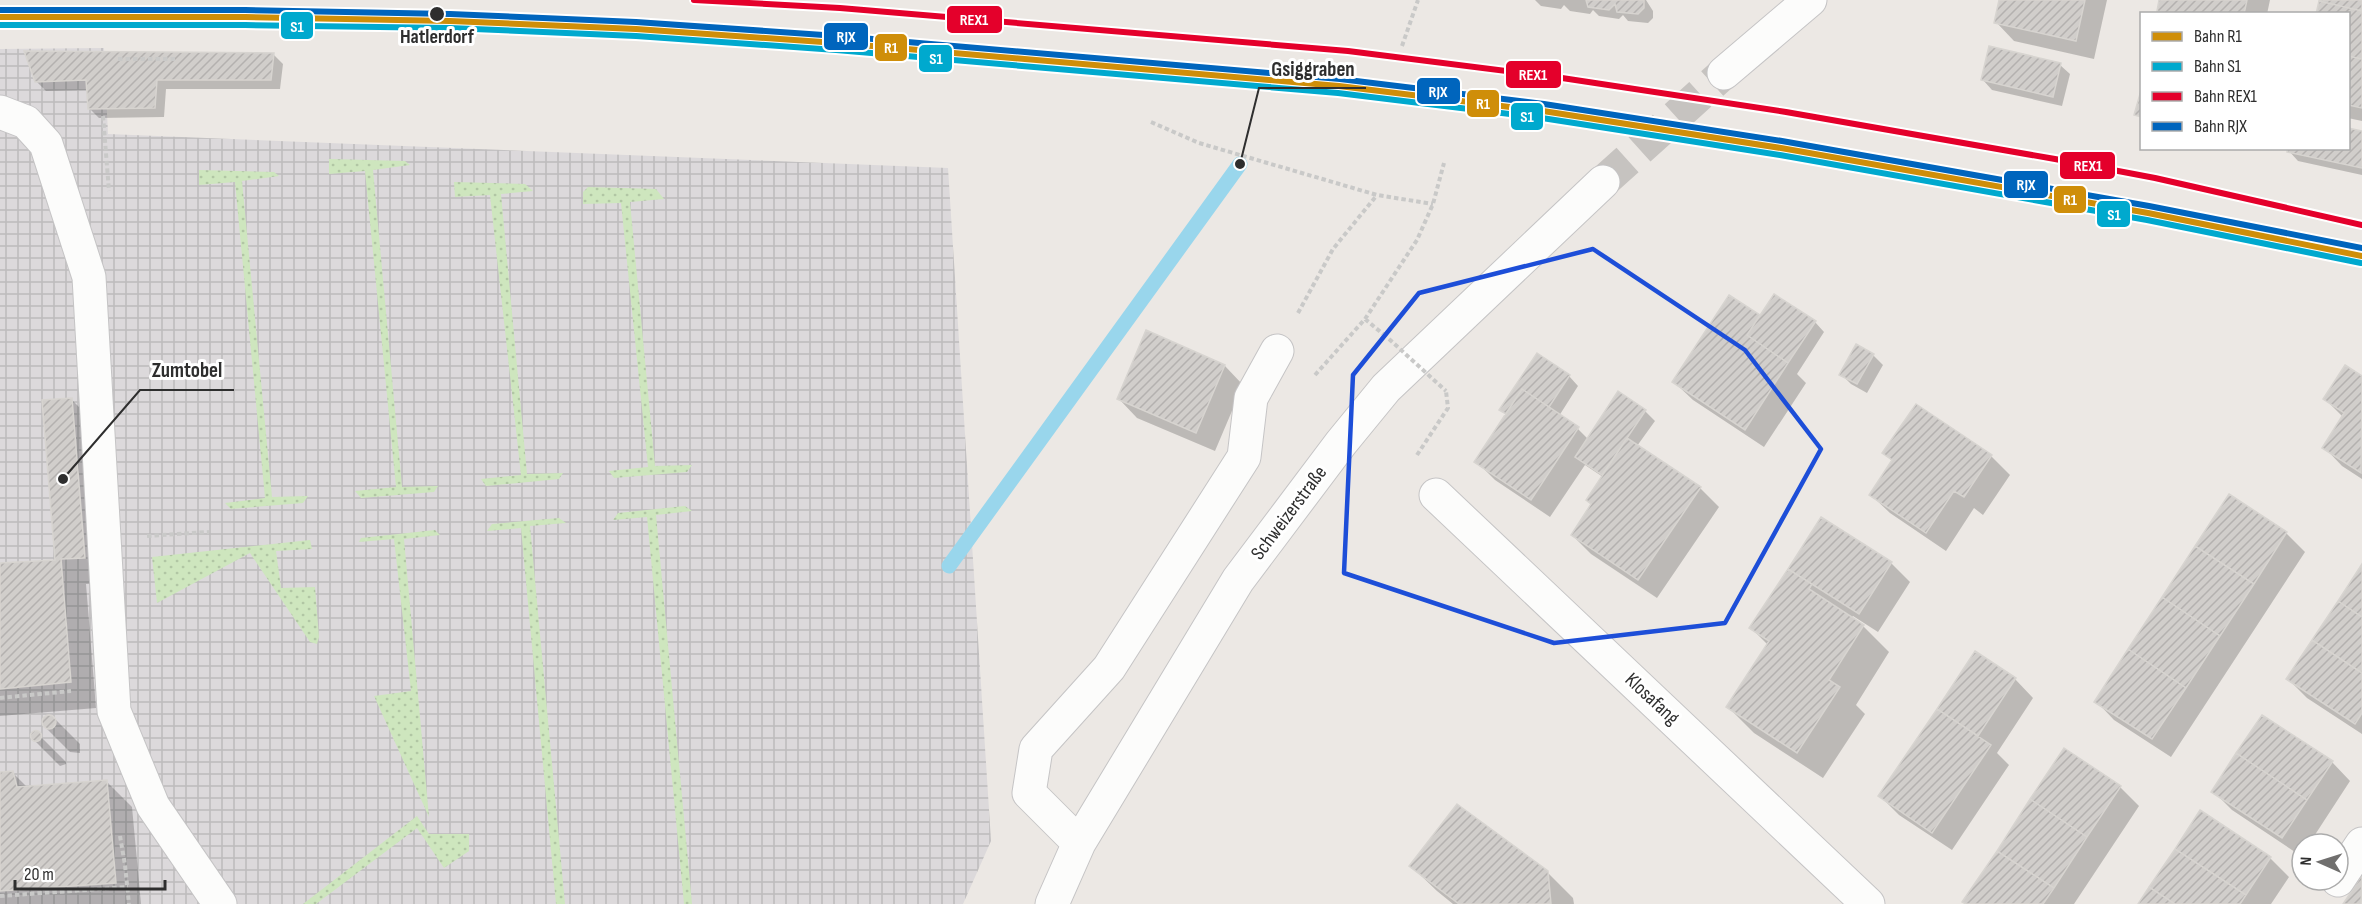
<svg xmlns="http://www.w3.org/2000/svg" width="2362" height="904" font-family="'Sofia Sans Condensed',sans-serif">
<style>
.industrial{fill:url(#industrial-grid)}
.green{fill:url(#green-dots)}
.shadow{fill:#0003}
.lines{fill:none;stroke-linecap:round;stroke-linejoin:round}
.stream{stroke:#99d6ec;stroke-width:15}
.building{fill:url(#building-hatch);stroke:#d7d4d0;stroke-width:1.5}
.minor-tunnel{stroke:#c6c3c0;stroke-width:33;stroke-dasharray:33 16;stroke-linecap:butt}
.minor-casing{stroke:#c5c4c5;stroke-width:35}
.path{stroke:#c9c9c8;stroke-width:4;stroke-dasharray:4.5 3;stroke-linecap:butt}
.minor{stroke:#fcfcfb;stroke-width:33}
.path-bridge{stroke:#c9c9c8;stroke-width:4;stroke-dasharray:4.5 3;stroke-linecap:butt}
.rail-1-casing{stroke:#fff;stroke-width:10}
.rail-2-casing{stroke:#fff;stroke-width:10}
.rail-3-casing{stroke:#fff;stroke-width:10}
.rail-4-casing{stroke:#fff;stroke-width:10}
.rail-1{stroke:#cf8e09;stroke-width:6}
.rail-2{stroke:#00a9ce;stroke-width:6}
.rail-3{stroke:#e4002b;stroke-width:6}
.rail-4{stroke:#0065bd;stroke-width:6}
.marked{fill:none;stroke:#1d4ed8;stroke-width:4.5;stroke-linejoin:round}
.stop-dot{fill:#2e2e2e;stroke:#fff;stroke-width:2}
.labels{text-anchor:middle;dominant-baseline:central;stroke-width:6;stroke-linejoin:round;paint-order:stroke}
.stop-label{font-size:20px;font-weight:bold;fill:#2e2e2e;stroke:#fff}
.street-label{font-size:20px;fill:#2e2e2e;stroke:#fff}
.leader{fill:none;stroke:#2e2e2e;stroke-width:2}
.callout-dot{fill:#2e2e2e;stroke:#fff;stroke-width:2}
.callout-label{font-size:21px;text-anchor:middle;font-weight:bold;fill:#2e2e2e;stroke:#fff;stroke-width:6;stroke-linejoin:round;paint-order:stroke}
.line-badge{stroke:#fff;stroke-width:2}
.badge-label{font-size:16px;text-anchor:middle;font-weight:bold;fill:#fff}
</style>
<defs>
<pattern id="industrial-grid" width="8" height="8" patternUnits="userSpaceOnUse" patternTransform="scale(1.5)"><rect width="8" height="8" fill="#dcd9db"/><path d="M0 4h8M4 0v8" fill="none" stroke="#bdbbbc"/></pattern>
<pattern id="green-dots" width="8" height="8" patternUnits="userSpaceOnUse" patternTransform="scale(1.5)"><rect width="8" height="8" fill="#cee6be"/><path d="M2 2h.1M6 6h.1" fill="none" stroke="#b1c6a4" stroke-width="1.8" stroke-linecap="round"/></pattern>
<pattern id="building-hatch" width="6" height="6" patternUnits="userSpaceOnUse" patternTransform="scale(1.5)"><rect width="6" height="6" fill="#d1cecb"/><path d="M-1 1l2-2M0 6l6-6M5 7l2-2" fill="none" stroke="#b4b1af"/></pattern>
</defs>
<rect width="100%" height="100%" fill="#ece8e4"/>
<path class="industrial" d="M104,48L108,134L948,168L991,841L963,904H0V49Z"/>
<path class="green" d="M329,159L405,161L410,165L373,170L402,487L438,486L434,492L361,498L355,491L396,487L365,171L329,174Z
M199,170L274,172L279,176L242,181L272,497L308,496L303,503L231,509L225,503L265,498L235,182L199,185Z
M454,182L525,184L533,191L501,194L527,474L563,473L559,479L486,486L481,479L521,475L490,195L455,197Z
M588,187L656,189L664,199L630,202L655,466L692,465L687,472L614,478L609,471L648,467L621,203L583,204V192Z
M685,506L692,511L656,515L692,904H684L647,517L613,520L618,513Z
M559,518L566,523L530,526L565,904H556L521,528L487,531L492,524Z
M435,530L440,535L404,539L429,817L374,696L411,691L394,539L359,542L361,538Z
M310,540L312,549L276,551L281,588L315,587L319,637L317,644L310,642L250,553L157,603L152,557Z
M417,816L429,834H469V851L444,868L417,828L316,904H303Z"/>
<path class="shadow" d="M1535,0H1646L1653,11V18L1648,23L1628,21L1623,15L1619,19L1599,16L1593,10L1590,14L1570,11L1564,5L1561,9L1541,6Z
M2001,0H2107L2094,59L2014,41L1996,22Z
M2161,0H2270L2267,14H2158Z
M2321,0H2362V121L2348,118V14Z
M273,54L283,64L280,89H166L164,117L99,118L90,109L88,90L46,91L36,81Z
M2060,65L2070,74L2062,106L1992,90L1983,80Z
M2362,133V175L2298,161L2289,151L2348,148Z
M1759,316L1815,322L1824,332L1797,374L1806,383L1764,447L1693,400L1674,382Z
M1537,355L1569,376L1578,386L1559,416L1578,429L1588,439L1619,393L1645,411L1655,421L1637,446L1700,488L1719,507L1657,598L1591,554L1572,535L1593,505L1603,477L1585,465L1550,517L1495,480L1476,461L1507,415Z
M1873,355L1883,365L1867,393L1851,384L1841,374Z
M1225,366L1243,385L1215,451L1137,418L1119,399Z
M2346,367L2362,378V479L2342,466L2324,447L2343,417L2325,399Z
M72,400L98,426L110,583L86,584L96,708L0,716V565L56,561Z
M1916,406L1991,456L2010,475L1983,515L1974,508L1946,551L1890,513L1871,495L1893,462L1884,453Z
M1822,519L1891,563L1910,582L1878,632L1853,616L1851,618L1863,626L1889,652L1856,705L1865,714L1823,778L1754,733L1728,707L1768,645L1751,628Z
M2286,533L2305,552L2171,757L2114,720L2096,701Z
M2362,567V734L2307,698L2288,679Z
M1976,653L2015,679L2033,698L1997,753L2009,765L1952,850L1899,815L1880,796Z
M49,716L54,718L80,744V753L70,752L44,726V718Z
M36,732L66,762V764L60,766L34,740L32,737Z
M2064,750L2120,787L2139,806L2074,904H1967Z
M2332,762L2350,781L2309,844H2302L2301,856L2232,810L2213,791Z
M0,773H13L28,788L106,781L132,807L141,904H0Z
M2270,858L2289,877L2271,904H2140Z
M1411,866L1547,872L1573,898L1574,904H1453L1437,891Z"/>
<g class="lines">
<path class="stream" d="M949,566L1240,164"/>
</g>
<path class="building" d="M1586,0H1644V8L1638,14L1617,12L1615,4L1609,10L1588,7Z
M1999,0H2085L2076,41L1994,23Z
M2159,0H2247L2244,14H2166L2157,11Z
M2319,0H2362V11L2319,1Z
M2319,1L2362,11V59L2348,56V14H2316Z
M1989,46L2061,63L2053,97L1981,80Z
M24,51L274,53L271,80H157L155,108L88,109L86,80L35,82Z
M2348,56L2362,59V108L2348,105Z
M2142,87V117L2134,115Z
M2348,128L2362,131V168L2287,152L2288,148H2348Z
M1774,294L1816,321L1788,363L1747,335Z
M1729,295L1760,315L1747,335L1788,363L1745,430L1672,382Z
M1146,330L1225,365L1196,433L1117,399Z
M1856,344L1874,354L1857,384L1839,375Z
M1537,353L1570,375L1549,407L1522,389L1506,414L1499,410Z
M2345,365L2362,376L2361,473L2322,448L2344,413L2323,399Z
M1522,389L1579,427L1531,500L1474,462Z
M1618,391L1646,410L1602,475L1575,457Z
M72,398L85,558L61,559L71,682L0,689V563L55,560L42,400Z
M1916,404L1992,455L1964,497L1954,491L1926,533L1869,495L1892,460L1882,453Z
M1627,438L1701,487L1638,580L1571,535L1591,504L1586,500Z
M2229,494L2287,532L2254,584L2195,546Z
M1821,517L1892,562L1859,614L1788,569Z
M2195,546L2254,584L2220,636L2162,597Z
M2362,564V617L2338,601Z
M1788,569L1812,584L1809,589L1864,625L1829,680L1840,687L1797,753L1726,707L1769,641L1749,628Z
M2162,597L2220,636L2186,688L2128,649Z
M2338,601L2362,617V673L2312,640Z
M2312,640L2362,673V713L2355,724L2286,679Z
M2128,649L2186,688L2152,739L2094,702Z
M1975,651L2016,678L1978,736L1937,709Z
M1937,709L1991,745L1932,833L1878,796Z
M42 722a7 7 0 1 1 14 0a7 7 0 1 1-14 0Z
M2262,715L2333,761L2307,800L2236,753Z
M30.5 736a5.5 5.5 0 1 1 11 0a5.5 5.5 0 1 1-11 0Z
M2064,748L2121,786L2087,837L2030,799Z
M2236,753L2307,800L2282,838L2211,792Z
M13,771L17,787L107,780L116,883L0,891V772Z
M2030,799L2087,837L2054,888L1997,851Z
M1457,804L1548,871L1551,904H1459L1409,866Z
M2200,810L2271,857L2246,895L2175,849Z
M2175,849L2246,895L2240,904H2175L2149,887Z
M1997,851L2054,888L2043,904H1966L1962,902Z
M2362,875L2361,904H2343Z
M2149,887L2175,904H2138Z"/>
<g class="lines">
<path class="minor-tunnel" d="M1603,182L1724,73"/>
<g class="minor-casing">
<path id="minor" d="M1724,73L1810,0
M0,112L26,122L46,144L89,277L114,711L153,806L220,904
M1436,495L1868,904
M1079,843L1029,793L1036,749L1109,668L1244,457L1251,398L1277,351
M2338,880L2362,844
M1052,904L1079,843L1238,580L1341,443L1386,388L1603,182"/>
</g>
<path class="path" d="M1402,46L1418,0
M118,59H177
M103,116L109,191
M1151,122L1199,143L1377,195L1433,204
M1298,313L1333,249L1377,195
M1365,319L1383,334
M1315,375L1365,319L1417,240L1433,204L1444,163
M1417,455L1448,408L1446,391
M147,536L209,532
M0,698L71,691
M120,836L125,865L129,904
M0,896L128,887"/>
<use href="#minor" class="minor"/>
<path class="path-bridge" d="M1389,339L1446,391"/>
<g class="rail-1-casing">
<path id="rail-1" d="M0,17H245L450,21L636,29L837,43L1339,86L1543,111L1781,148L2148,213L2362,256"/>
</g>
<g class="rail-2-casing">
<path id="rail-2" d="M0,25H245L450,28L636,36L836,50L1338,93L1542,118L1780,155L2147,220L2361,263"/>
</g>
<g class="rail-3-casing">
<path id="rail-3" d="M694,0L840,8L1348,51L1562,78L1786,112L2055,159L2155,178L2362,225"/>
</g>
<g class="rail-4-casing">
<path id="rail-4" d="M0,10H245L450,14L636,22L838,36L1340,79L1544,104L1782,141L2149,206L2362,248"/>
</g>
<use href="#rail-1" class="rail-1"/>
<use href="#rail-2" class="rail-2"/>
<use href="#rail-3" class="rail-3"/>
<use href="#rail-4" class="rail-4"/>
</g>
<path class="marked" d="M1593,249L1745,350L1821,449L1725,623L1554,643L1344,573L1353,375L1419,293Z"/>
<circle class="stop-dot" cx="437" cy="14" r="8"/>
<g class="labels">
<g class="stop-label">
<text x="437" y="37">Hatlerdorf</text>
</g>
<g class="street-label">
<text transform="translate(1289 513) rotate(-53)">Schweizerstraße</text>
<text transform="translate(1652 699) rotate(43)">Klosafang</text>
</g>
</g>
<path class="leader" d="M1240 164L1259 88H1366M63 479L140 390H234"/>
<g class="callout-dot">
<circle cx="1240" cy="164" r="6"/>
<circle cx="63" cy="479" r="6"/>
</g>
<g class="callout-label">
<text x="1313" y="76">Gsiggraben</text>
<text x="187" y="377">Zumtobel</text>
</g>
<g class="line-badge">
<rect x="946" y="5" width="57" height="29" rx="6" fill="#e4002b"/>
<rect x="280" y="11" width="34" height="29" rx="6" fill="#00a9ce"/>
<rect x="823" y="22" width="46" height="29" rx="6" fill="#0065bd"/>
<rect x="874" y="33" width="34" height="29" rx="6" fill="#cf8e09"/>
<rect x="918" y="44" width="35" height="29" rx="6" fill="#00a9ce"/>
<rect x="1505" y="60" width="57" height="29" rx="6" fill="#e4002b"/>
<rect x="1416" y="77" width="45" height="28" rx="6" fill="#0065bd"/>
<rect x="1466" y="89" width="34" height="29" rx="6" fill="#cf8e09"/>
<rect x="1510" y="102" width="34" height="29" rx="6" fill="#00a9ce"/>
<rect x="2059" y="151" width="57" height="29" rx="6" fill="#e4002b"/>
<rect x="2003" y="170" width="46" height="29" rx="6" fill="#0065bd"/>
<rect x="2053" y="185" width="34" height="29" rx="6" fill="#cf8e09"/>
<rect x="2096" y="200" width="35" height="28" rx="6" fill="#00a9ce"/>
</g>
<g class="badge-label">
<text x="974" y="25">REX1</text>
<text x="297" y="32">S1</text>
<text x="846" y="42">RJX</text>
<text x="891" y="53">R1</text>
<text x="936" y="64">S1</text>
<text x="1533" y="80">REX1</text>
<text x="1438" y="97">RJX</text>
<text x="1483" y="109">R1</text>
<text x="1527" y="122">S1</text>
<text x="2088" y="171">REX1</text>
<text x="2026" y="190">RJX</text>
<text x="2070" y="205">R1</text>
<text x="2114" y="220">S1</text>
</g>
<rect x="2140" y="12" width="210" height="138" fill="#ffffff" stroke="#ababab" stroke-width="1.5"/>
<rect x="2152" y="32" width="30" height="9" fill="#cf8e09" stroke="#ababab" stroke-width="1.5"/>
<text x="2194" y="42" font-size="18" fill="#2e2e2e">Bahn R1</text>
<rect x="2152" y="62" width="30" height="9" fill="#00a9ce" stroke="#ababab" stroke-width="1.5"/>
<text x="2194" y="72" font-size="18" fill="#2e2e2e">Bahn S1</text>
<rect x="2152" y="92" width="30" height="9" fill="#e4002b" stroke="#ababab" stroke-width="1.5"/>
<text x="2194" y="102" font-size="18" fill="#2e2e2e">Bahn REX1</text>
<rect x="2152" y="122" width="30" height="9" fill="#0065bd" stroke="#ababab" stroke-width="1.5"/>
<text x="2194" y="132" font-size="18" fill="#2e2e2e">Bahn RJX</text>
<g transform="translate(2320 862) rotate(273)"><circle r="28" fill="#ffffff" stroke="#ababab" stroke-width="1.5"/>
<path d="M0-4.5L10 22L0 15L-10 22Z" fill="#706f6e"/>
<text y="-9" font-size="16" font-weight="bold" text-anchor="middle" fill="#2e2e2e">N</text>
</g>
<path d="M15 880v9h150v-9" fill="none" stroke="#2e2e2e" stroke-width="3"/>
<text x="24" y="880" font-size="18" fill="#2e2e2e" stroke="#ffffff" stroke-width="4.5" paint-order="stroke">20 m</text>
</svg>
